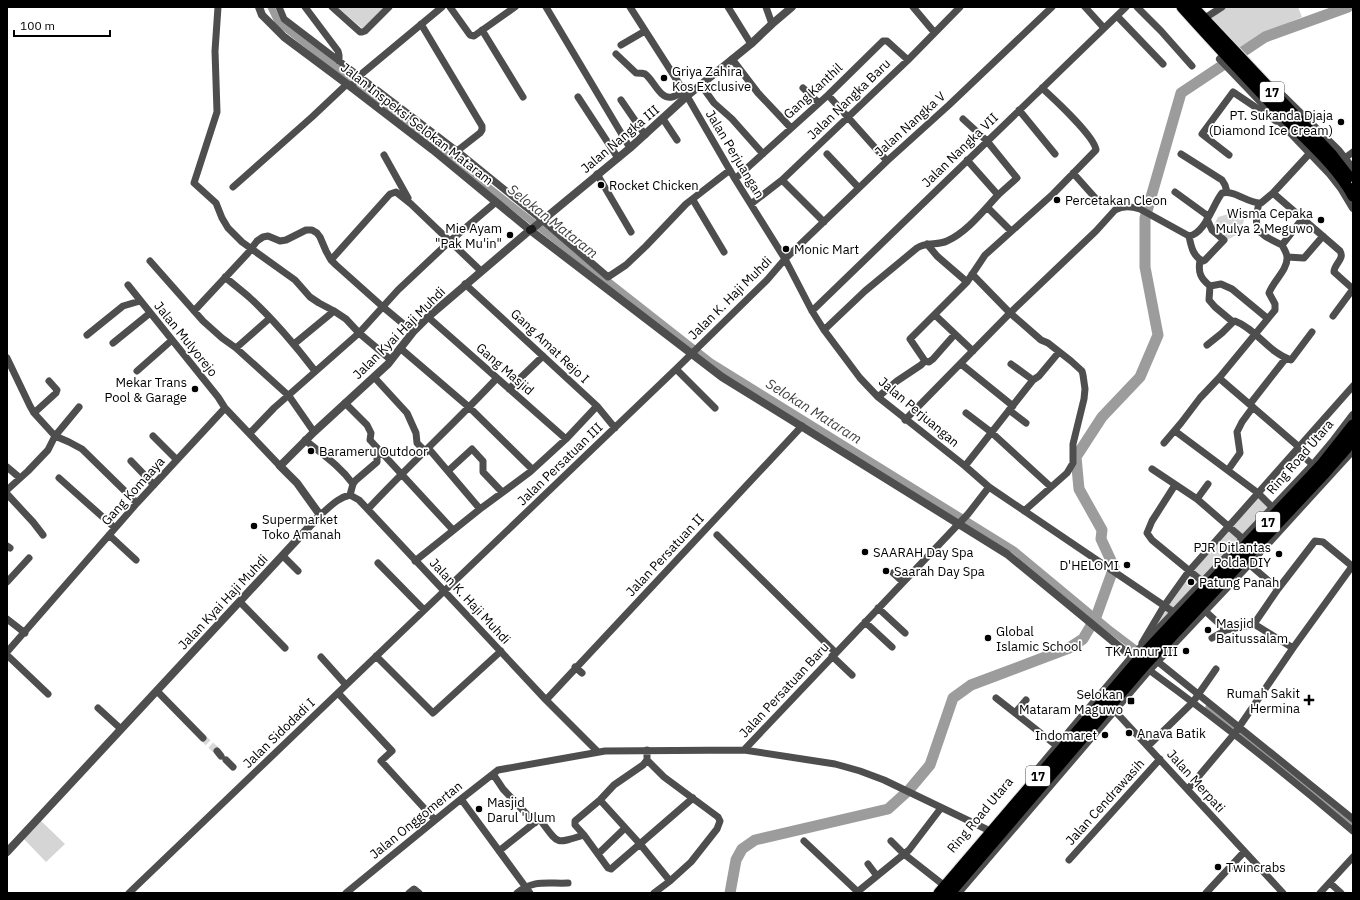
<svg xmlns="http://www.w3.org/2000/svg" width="1360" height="900" font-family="'IBM Plex Sans',sans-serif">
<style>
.green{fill:#d5d5d5}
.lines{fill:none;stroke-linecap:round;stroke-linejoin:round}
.canal{stroke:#9c9c9c;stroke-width:7}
.river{stroke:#9c9c9c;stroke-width:11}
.minor-tunnel{stroke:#d9d9d9;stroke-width:7;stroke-dasharray:7 3.5;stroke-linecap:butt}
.trunk-casing{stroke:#dbdbdb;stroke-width:13}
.minor{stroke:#4e4e4e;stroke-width:7}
.tertiary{stroke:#4e4e4e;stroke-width:8}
.secondary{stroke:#1b1b1b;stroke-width:8}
.trunk{stroke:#000;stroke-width:11}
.poi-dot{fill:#000;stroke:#fff;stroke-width:1.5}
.labels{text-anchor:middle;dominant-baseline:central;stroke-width:3.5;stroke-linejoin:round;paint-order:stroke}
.shield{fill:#fff;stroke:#4c4c4c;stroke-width:1}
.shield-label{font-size:12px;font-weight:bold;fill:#000}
.poi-label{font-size:13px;fill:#000;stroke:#fff;text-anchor:start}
.street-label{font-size:13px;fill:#000;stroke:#fff}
.water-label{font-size:14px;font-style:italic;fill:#3d3d3d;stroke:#fff}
</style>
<rect width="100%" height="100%" fill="#fff"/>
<path class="green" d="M337,7H385L363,29Z
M1225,7H1298L1302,17L1264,33L1242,51L1211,17Z
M1232,213L1245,216L1241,232L1231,238L1225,240L1212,229L1218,217Z
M1258,493L1273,508L1143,642L1164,606Z
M39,819L65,844L46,862L22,837Z"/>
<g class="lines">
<path class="canal" d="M271,7L278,22L711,362L1014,550L1108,628L1141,653
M1209,707L1353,824"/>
<path class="river" d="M730,893L736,860L742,849L755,840L888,809L909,790L930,765L953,698L971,685L1069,648L1083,639L1096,617L1114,567L1101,539L1102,530L1079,489L1076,457L1102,417L1140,377L1158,335L1145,267V218L1181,93L1265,37L1348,7"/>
<path class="minor-tunnel" d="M203,738L217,751"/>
<g class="trunk-casing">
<path id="trunk" d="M1182,7C1215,44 1249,80 1283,116C1307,141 1336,165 1353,196
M1193,7L1332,155L1349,177
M939,893L1138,660L1323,463L1353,425
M950,893L1145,665L1325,473L1346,449L1353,438"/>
</g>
<path class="minor" d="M218,7L215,51L217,112L194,183L216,203L222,218L228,228L242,242L295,280L310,297L319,303L334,311L346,319L359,333L391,360
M279,7L284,19L457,151L542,220L608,277L626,265L646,246L686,204L730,170
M305,7L338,51L339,55V61
M332,7L360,32H362L365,31L389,7
M450,7L470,35L474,36L515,7
M546,7L630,148
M630,7L687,96L735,179L785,259L812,311L824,330L860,378L878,397L965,466L989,487L1175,613
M728,7L751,44
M766,7L772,24
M913,7L934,32
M1085,7L1104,28
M1137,7L1161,31L1192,66
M1117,16L1163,64
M1208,16L1222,7
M421,24L482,126V130L480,133L457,151
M482,30L523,97
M621,45L645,31
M616,54L636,73C639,73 643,73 645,74C653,79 660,100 672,97C676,96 680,93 684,92
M732,59L758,93L791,128
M701,85L714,103L732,119L763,154
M351,87L359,76L442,7
M803,88L819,103
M828,95L887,161
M578,97L618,158
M621,100L645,135
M1019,110L1055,154
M663,119L677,140
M963,119L987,141L1017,178L998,195L967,160
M827,154L859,188
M1181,154L1222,180L1225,185L1227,192
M384,155L408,198
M1229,155L1202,134L1233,92L1276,121
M1345,158L1353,152
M1073,173L1098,201
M597,174L631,232
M735,179L828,95L883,41H887L908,60
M782,180L824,222
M233,187L312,117L347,84
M1175,192L1208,216
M1273,193L1340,251C1345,259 1334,264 1334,272L1353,289
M693,200L724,252
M1259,203C1252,232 1258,233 1282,245
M751,204L782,180L908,60L960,7
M987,207L1011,231
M1189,236C1191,246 1193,257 1203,261L1205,260L1224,240L1212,230L1207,219
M927,244L937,256L967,282
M1287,257L1304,258L1323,236
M331,260L390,194L396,192L411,204L481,271
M1200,260C1198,272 1200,278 1210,286L1221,284L1232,289L1267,318
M150,261L203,321L222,338L236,348L289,396L314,432
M972,274L1010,313L1041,340L1048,343L1071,361L1082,371L1083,375L1085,389L1084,399L1073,444V463L1067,473L1024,511
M225,277C233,284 241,290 249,297C273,319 295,345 315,371
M465,284L597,406L615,428
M128,285L218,397L225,408L280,466
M1210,286L1209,300L1215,307L1233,322
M194,311L248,253L257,241L263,237L268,236L280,241L286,240L306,230H312L317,233L320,237L326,251L331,260L336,265L383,307L413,332
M812,311L1126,7
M935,315L973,351
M1333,316L1353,289
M428,317L566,439
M824,330L865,291L917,248C927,241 937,246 947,241C967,232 983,211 998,195
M955,334L933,359L929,362L925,361L910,339L967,282L985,255L1053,194L1096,150C1095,137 1053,98 1042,88
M87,335L123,306L140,301
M113,343L150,313
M294,344L334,311
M1207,345L1222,333L1233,322L1235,321C1256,329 1269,353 1291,360L1312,332
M236,348L270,318
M400,348L470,408L532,469
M7,358L30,406L34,413L55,436L48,450L28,471L7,490
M961,364L1013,406
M1011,364L1033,380
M676,369L715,408
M137,371L172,340
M374,377L407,413L416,433L417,443L426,452
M1219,378L1299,447
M509,389L543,356
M878,397L897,381L921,365L925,361
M345,403L367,425L371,433L370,440L453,530
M1250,404L1286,358
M79,407L55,436L69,442L82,449L137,503
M1009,410L1026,423
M34,413L56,393L57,390L49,381
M966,413L991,432L1051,487
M905,420L1010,313L1096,231L1115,210C1123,205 1131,206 1140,209L1189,236C1205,234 1213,204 1222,193C1236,190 1248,204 1261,203L1273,193L1310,153
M1175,431L1258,493L1273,508
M250,433L274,408L359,333L398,290L450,241L496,202
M153,436L177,460
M305,440C322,454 340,466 353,484
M1164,443L1181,423L1200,398L1219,378L1275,310V304L1269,293C1273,281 1288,270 1287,257C1287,253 1284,249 1282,245L1303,218
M429,449L480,509
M1296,450L1313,465
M131,461L154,485
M965,466L1033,380L1039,376L1059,352
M7,467L20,478
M1152,469L1197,499L1243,539
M1228,470L1240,453L1237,432L1242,422L1253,407
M448,471L472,449L483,461V472L502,492
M59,478L115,528
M1175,485L1152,521L1147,533L1152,540L1203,582
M7,494L33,522L43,535
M350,495L353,484L356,480L377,462V456L382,452
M1197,499L1208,484
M368,509C410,464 455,423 497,378
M320,515C330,507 337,498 350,495L359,500L546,700L598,752
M109,535L136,560
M717,535L835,652
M7,546L10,548
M283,556L298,571
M415,561L480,509L530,472L566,439L597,406
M378,563L424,610
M1249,564L1278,589
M893,573L903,582
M7,582L29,558
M240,602L285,648
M878,608L905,633
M1204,610L1226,630L1254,624L1293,648
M7,619L25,633
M865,622L892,647
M1254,624L1278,589L1315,541L1323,542L1352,566
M1212,638L1226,630
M1142,643L1164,606L1189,571L1353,386
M7,652L137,503L225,408
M7,655L48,694
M376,656L433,713L501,651
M832,656L852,675
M321,657L346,685
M1157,661L1353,819
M575,667L582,673
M1149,670C1219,721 1287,775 1353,831
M157,691L203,738
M338,693L392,751L381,761L435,820
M996,698L1057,746
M546,700L802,426
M98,708L121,729
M1114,710L1283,893
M1015,713L1026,700
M1148,746L1193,702L1216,669
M647,750V760L664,777L718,817L720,821L717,829L691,862L670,881L654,893
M744,750L968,514L989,487
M217,751L221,756
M226,760L233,767
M493,774L503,789L535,823
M1188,789L1235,733L1293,648L1353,565
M461,799L530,893
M600,800L640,844L670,881
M584,835L575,825V821L600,800L614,785L643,765L647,760
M804,841L859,893
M891,841L904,854L941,883
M499,851L538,820L541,821C559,845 555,844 584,835L608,868L611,869L693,798
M598,854L625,828
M1069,860L1160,759
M868,864L877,876
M1330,883L1341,893
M129,893L676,369L767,280L785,259L887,161L949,105L1052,7
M346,893L461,799L498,770L605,751L744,750L835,764L860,771L884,780L986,829
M409,893L414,889L419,893
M517,893C534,879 548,884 568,883
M856,893L909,850L941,808
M1206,893L1244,852
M1320,893L1353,857"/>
<path class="tertiary" d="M259,7L262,15L284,37L351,87L433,150L530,230L722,377L1007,554L1132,657
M1220,59L1330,174L1341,188L1353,208
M1283,96L1338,150L1353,169
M532,229L630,148L687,96L751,44L772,24L792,7
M1033,775L1132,657L1313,465L1334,440L1353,415
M7,852L320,515L297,483L280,466L314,432L388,364L413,332L428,317L530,230
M958,893L1149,670L1249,564L1353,450"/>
<path class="secondary" d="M530,230L532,229"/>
<use href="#trunk" class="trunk"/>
</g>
<g class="poi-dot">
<circle cx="664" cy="78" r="4"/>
<circle cx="1341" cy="122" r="4"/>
<circle cx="601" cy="185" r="4"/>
<circle cx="1057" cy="200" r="4"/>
<circle cx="1321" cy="220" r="4"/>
<circle cx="510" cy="235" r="4"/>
<circle cx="786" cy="249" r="4"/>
<circle cx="195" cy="389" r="4"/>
<circle cx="311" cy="451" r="4"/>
<circle cx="254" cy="526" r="4"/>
<circle cx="865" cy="552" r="4"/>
<circle cx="1279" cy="554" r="4"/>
<circle cx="1127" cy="565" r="4"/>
<circle cx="886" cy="571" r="4"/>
<circle cx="1191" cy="582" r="4"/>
<circle cx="1208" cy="630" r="4"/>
<circle cx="988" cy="638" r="4"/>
<circle cx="1186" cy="651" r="4"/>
<path d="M1307 694h4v4h4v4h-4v4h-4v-4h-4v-4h4z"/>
<rect x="1127" y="697" width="8" height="8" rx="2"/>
<circle cx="1129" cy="733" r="4"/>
<circle cx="1105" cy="735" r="4"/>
<circle cx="479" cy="809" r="4"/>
<circle cx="1218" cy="867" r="4"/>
</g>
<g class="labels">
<g class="shield">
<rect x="1260" y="82" width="24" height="20" rx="3"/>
<rect x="1256" y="512" width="24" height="20" rx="3"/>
<rect x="1026" y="766" width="24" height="20" rx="3"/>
</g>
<g class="shield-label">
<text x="1272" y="92">17</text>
<text x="1268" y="522">17</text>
<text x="1038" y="776">17</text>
</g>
<g class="poi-label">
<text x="672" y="71">Griya Zahira<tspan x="672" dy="15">Kos Exclusive</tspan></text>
<text x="1333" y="115" text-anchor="end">PT. Sukanda Djaja<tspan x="1333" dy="15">(Diamond Ice Cream)</tspan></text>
<text x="609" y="185">Rocket Chicken</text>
<text x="1065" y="200">Percetakan Cleon</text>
<text x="1313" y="213" text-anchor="end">Wisma Cepaka<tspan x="1313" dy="15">Mulya 2 Meguwo</tspan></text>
<text x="502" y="228" text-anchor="end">Mie Ayam<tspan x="502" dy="15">"Pak Mu'in"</tspan></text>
<text x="794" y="249">Monic Mart</text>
<text x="187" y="382" text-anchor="end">Mekar Trans<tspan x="187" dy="15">Pool &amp; Garage</tspan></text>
<text x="319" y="451">Barameru Outdoor</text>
<text x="262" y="519">Supermarket<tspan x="262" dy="15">Toko Amanah</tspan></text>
<text x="1271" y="547" text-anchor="end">PJR Ditlantas<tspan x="1271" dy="15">Polda DIY</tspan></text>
<text x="873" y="552">SAARAH Day Spa</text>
<text x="1119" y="565" text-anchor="end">D'HELOMI</text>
<text x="894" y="571">Saarah Day Spa</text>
<text x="1199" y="582">Patung Panah</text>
<text x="1216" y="623">Masjid<tspan x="1216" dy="15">Baitussalam</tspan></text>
<text x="996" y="631">Global<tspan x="996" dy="15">Islamic School</tspan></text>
<text x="1178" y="651" text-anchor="end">TK Annur III</text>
<text x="1300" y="693" text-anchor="end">Rumah Sakit<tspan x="1300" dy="15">Hermina</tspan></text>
<text x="1123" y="694" text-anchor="end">Selokan<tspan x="1123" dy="15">Mataram Maguwo</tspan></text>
<text x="1137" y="733">Anava Batik</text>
<text x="1097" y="735" text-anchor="end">Indomaret</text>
<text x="487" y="802">Masjid<tspan x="487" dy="15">Darul 'Ulum</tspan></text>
<text x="1226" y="867">Twincrabs</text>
</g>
<g class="street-label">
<text transform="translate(813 91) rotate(-43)">Gang Kanthil</text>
<text transform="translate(849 99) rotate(-44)">Jalan Nangka Baru</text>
<text transform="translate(417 124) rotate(38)">Jalan Inspeksi Selokan Mataram</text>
<text transform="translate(910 124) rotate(-42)">Jalan Nangka V</text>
<text transform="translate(620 139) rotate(-40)">Jalan Nangka III</text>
<text transform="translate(960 150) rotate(-44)">Jalan Nangka VII</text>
<text transform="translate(735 154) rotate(59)">Jalan Perjuangan</text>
<text transform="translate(730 298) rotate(-45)">Jalan K. Haji Muhdi</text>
<text transform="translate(399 333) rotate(-45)">Jalan Kyai Haji Muhdi</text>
<text transform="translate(186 339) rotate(51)">Jalan Mulyorejo</text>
<text transform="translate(550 346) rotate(43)">Gang Amat Rejo I</text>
<text transform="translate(505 369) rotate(41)">Gang Masjid</text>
<text transform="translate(919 412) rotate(40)">Jalan Perjuangan</text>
<text transform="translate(1300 457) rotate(-49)">Ring Road Utara</text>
<text transform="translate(560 464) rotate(-44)">Jalan Persatuan III</text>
<text transform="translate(133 491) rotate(-48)">Gang Komaaya</text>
<text transform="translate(665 555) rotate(-47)">Jalan Persatuan II</text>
<text transform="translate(470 601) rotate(47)">Jalan K. Haji Muhdi</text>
<text transform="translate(223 602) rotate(-47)">Jalan Kyai Haji Muhdi</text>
<text transform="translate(784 690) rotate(-47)">Jalan Persatuan Baru</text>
<text transform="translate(279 733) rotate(-44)">Jalan Sidodadi I</text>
<text transform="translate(1196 781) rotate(48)">Jalan Merpati</text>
<text transform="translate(1105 802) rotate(-48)">Jalan Cendrawasih</text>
<text transform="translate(980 815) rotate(-50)">Ring Road Utara</text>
<text transform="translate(416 820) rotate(-39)">Jalan Onggomertan</text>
</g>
<g class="water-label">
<text transform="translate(553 221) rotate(38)">Selokan Mataram</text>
<text transform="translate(814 411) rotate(32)">Selokan Mataram</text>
</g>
</g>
<rect width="1360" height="900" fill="none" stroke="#000000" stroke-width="16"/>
<path d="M14 30v6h96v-6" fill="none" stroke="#000000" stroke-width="2"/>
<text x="20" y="30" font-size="12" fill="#000000" stroke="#ffffff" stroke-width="3" paint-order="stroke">100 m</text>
</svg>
